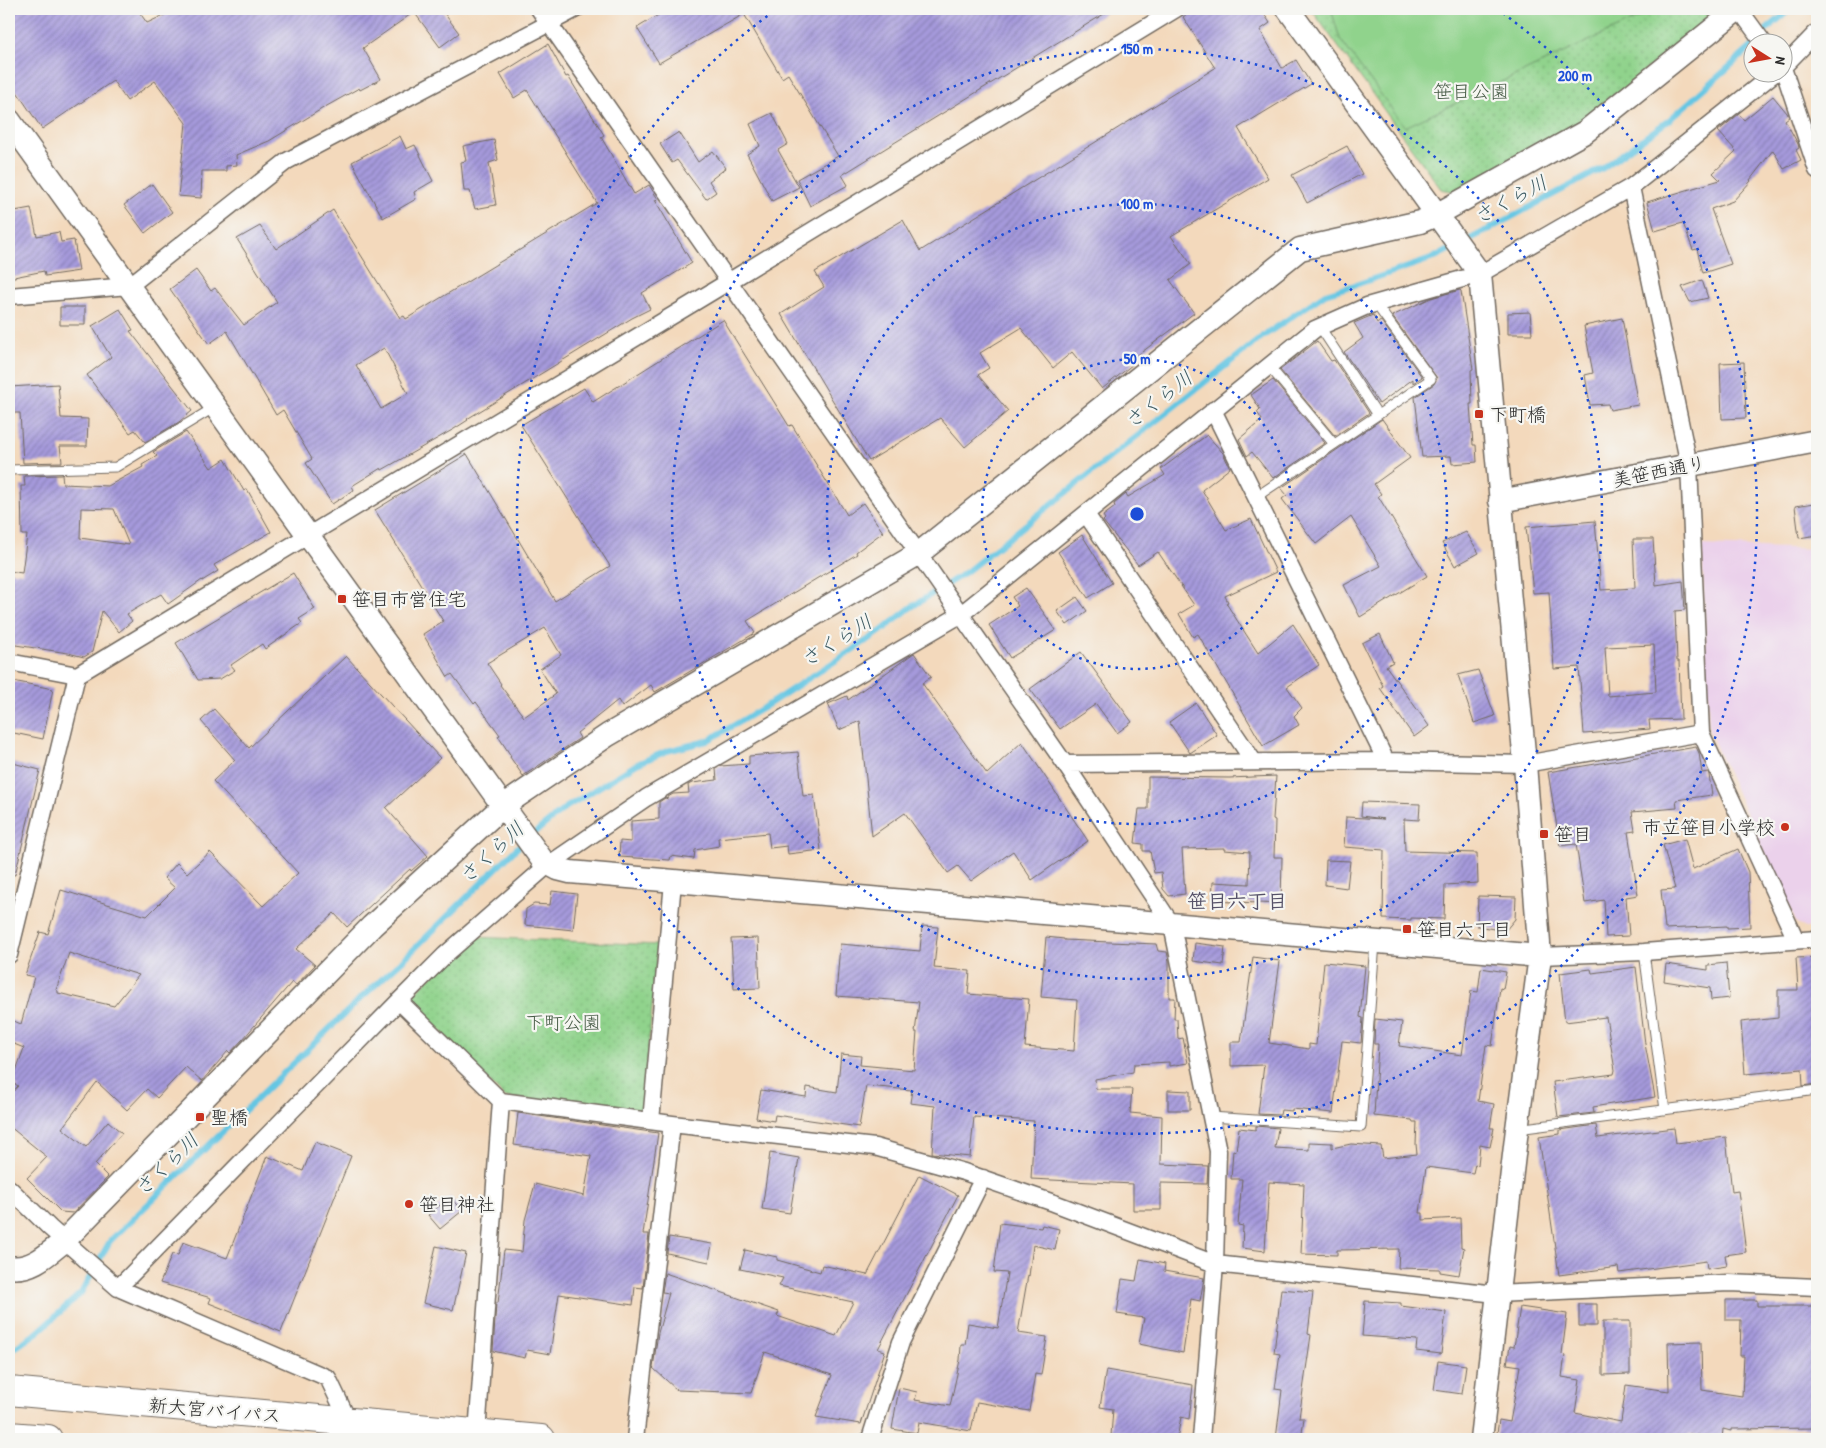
<svg xmlns="http://www.w3.org/2000/svg" width="1826" height="1448" font-family="'Patrick Hand','Klee One',sans-serif">
<style>
.built{fill:#ebd1eb}
.green{fill:url(#green-dots);stroke:#5e7f5c}
.pitch{fill:#90d38c;stroke:#5e7f5c}
.lines{fill:none;stroke-linecap:round;stroke-linejoin:round}
.stream{stroke:#65c6e3;stroke-width:6}
.building{fill:url(#building-hatch);fill-rule:evenodd}
.lane-casing{stroke:#71685e;stroke-width:11}
.street-casing{stroke:#71685e;stroke-width:19}
.secondary-casing{stroke:#71685e;stroke-width:25}
.highway-casing{stroke:#71685e;stroke-width:30}
.lane{stroke:#fff;stroke-width:9}
.street{stroke:#fff;stroke-width:16}
.secondary{stroke:#fff;stroke-width:22}
.highway{stroke:#fff;stroke-width:28}
.ring{fill:none;stroke:#1d4ed8;stroke-width:2.5;stroke-dasharray:2.5 5}
.poi-dot{fill:#c8321e;stroke:#f6f6f2;stroke-width:2}
.labels{text-anchor:middle;dominant-baseline:central;stroke-width:4.5;stroke-linejoin:round;paint-order:stroke}
.park-label{font-size:19px;fill:#495d48;stroke:#f6f6f2}
.poi-label{font-size:19px;fill:#2b2b2b;stroke:#f6f6f2;text-anchor:start}
.street-label{font-size:19px;fill:#2b2b2b;stroke:#f6f6f2}
.water-label{font-size:20px;font-style:italic;fill:#3c5a62;stroke:#f6f6f2}
.neighbourhood-label{font-size:20px;font-weight:bold;fill:#565269;stroke:#f6f6f2}
.centre{fill:#1d4ed8;stroke:#f6f6f2;stroke-width:2.5}
.ring-label{font-size:15px;text-anchor:middle;font-weight:bold;fill:#1d4ed8;stroke:#f6f6f2;stroke-width:4.5;stroke-linejoin:round;paint-order:stroke}
</style>
<defs>
<pattern id="green-dots" width="8" height="8" patternUnits="userSpaceOnUse" patternTransform="scale(1.25)"><rect width="8" height="8" fill="#90d38c"/><path d="M2 2h.1M6 6h.1" fill="none" stroke="#7cb579" stroke-width="1.8" stroke-linecap="round"/></pattern>
<pattern id="building-hatch" width="6" height="6" patternUnits="userSpaceOnUse" patternTransform="scale(1.25)"><rect width="6" height="6" fill="#a69adc"/><path d="M-1 1l2-2M0 6l6-6M5 7l2-2" fill="none" stroke="#877eb3"/></pattern>
</defs>
<rect width="100%" height="100%" fill="#f6f6f2"/>
<filter id="ink" filterUnits="userSpaceOnUse"><feTurbulence type="fractalNoise" baseFrequency=".02" numOctaves="2"/><feDisplacementMap in="SourceGraphic" scale="10" xChannelSelector="R" yChannelSelector="G"/><feConvolveMatrix kernelMatrix="1 2 1 2 8 2 1 2 1" color-interpolation-filters="sRGB"/></filter>
<filter id="wash" filterUnits="userSpaceOnUse"><feTurbulence type="fractalNoise" baseFrequency=".0096" numOctaves="4" result="noise"/><feDisplacementMap in="SourceGraphic" scale="20" xChannelSelector="R" yChannelSelector="G"/><feGaussianBlur stdDeviation="1.12" result="paint"/><feColorMatrix in="noise" values="0 0 0 0 0 0 0 0 0 0 0 0 0 0 0 0 0 1.4 0 .05"/><feComposite in="paint" operator="in"/></filter>
<g filter="url(#wash)">
<rect width="100%" height="100%" fill="#f3d9bc"/>
<path class="built" d="M1702,545L1817,549V927L1805,928L1797,924L1709,731Z"/>
<path class="green" d="M1311,9H1714V13L1586,120L1461,193L1441,189Z
M474,937L658,945L642,1113L504,1097L409,998Z"/>
<path class="pitch" d="M1331,9H1657L1405,127L1340,39Z"/>
<g class="lines">
<path class="stream" d="M1761,37L1767,29L1791,9
M9,1352L38,1332L81,1293L110,1241L360,999L403,960L520,845L565,808L637,764L667,751L707,741L763,708L880,632L910,608L966,572L1262,337L1325,294L1358,284L1431,259L1478,235L1603,168L1669,120L1754,45"/>
</g>
<g id="blocks">
<path class="building" d="M9,9H137L147,23L177,9H441L459,33L440,47L414,12L363,48L381,79L360,90L359,88L325,107L269,141L236,155L237,165L226,166V171H202L201,198L178,196L186,123L155,81L127,101L113,81L42,129L9,80Z
M668,9H1112L842,175L848,185L810,206L797,179L838,156L788,74L782,78L744,14L659,63L637,28Z
M1194,9H1261L1270,23L1260,30L1282,68L1296,60L1311,84L1238,128L1268,178L1171,236L1191,264L1170,280L1194,313L1130,361L1133,364L1102,389L1072,352L1053,368L1021,328L980,353L989,368L978,375L1008,411L965,447L940,418L869,461L781,314L824,287L815,272L903,220L920,251L1215,68L1183,17Z
M548,44L566,77L568,76L604,135L601,137L634,194L649,185L658,199L655,200L692,263L642,293L650,309L632,318L467,419L468,420L454,429L382,470L381,468L352,486L354,490L332,504L306,463L312,459L283,410L276,415L227,331L209,344L170,289L196,270L211,291L215,288L244,325L277,302L237,239L260,226L276,249L333,210L400,318L404,316L406,319L597,203L527,90L514,98L500,74ZM384,348L408,393L381,409L356,365Z
M1773,96L1787,113L1789,117L1785,120L1798,144L1799,148L1796,150L1801,160L1784,169L1773,150L1750,180L1751,181L1733,201L1711,209L1731,264L1703,273L1697,249L1693,250L1683,223L1655,231L1647,202L1720,180L1713,173L1736,151L1718,131L1739,114L1744,120Z
M772,113L788,144L778,150L799,187L772,201L747,154L760,146L750,124Z
M679,132L698,162L713,151L726,168L709,181L716,192L706,199L677,160L672,163L660,144Z
M400,136L406,149L415,145L433,181L414,192L416,199L383,218L352,162Z
M494,140L498,160L489,163L496,205L475,209L470,191H464L461,162L466,161L463,146Z
M1347,146L1362,174L1307,203L1292,175Z
M152,184L172,212L145,233L124,205Z
M31,208L37,236L59,232L61,242L74,240L79,271L45,276L44,271L9,278V212Z
M1702,280L1708,298L1690,302L1682,287Z
M1460,290L1461,291L1473,369L1471,370L1472,404H1470L1473,445H1476L1477,462L1452,464L1451,456L1422,457L1415,397L1434,384L1437,378L1392,316L1431,298Z
M60,307H85V325H60Z
M120,309L133,330L130,331L192,411L179,422L145,442L135,430L130,433L87,375L111,357L92,326Z
M1530,312L1532,334H1508V313Z
M1373,315L1377,323L1381,321L1422,377L1413,383V379L1379,404L1344,352L1363,338L1354,323Z
M1622,318L1638,405L1610,410L1608,404L1590,405L1585,375L1593,373L1584,326Z
M723,320L789,426L792,425L847,515L863,503L883,532L856,552L857,554L747,621L755,633L655,692L651,685L622,707L618,700L577,733L580,738L523,776L510,757L511,756L498,736L500,735L476,702L474,704L452,674L448,677L423,634L443,621L375,510L467,454L555,601L610,566L521,425L584,388L593,402ZM545,628L561,655L540,669L556,694L524,717L500,685L501,684L487,663Z
M1317,341L1331,361L1334,360L1369,413L1335,436L1280,370Z
M1744,362L1746,418L1722,419L1720,363Z
M1273,380L1325,443L1273,478L1252,452L1247,456L1239,439L1262,420L1257,412L1260,409L1251,395Z
M58,384L61,418L88,419L87,446H60L62,462L23,463L20,413H12L10,387Z
M1382,419L1410,458L1374,484L1381,494L1378,496L1427,576L1360,617L1344,585L1381,566L1351,517L1316,544L1282,499L1287,495L1281,488Z
M186,432L211,468L225,459L244,491L247,489L271,532L214,565L218,571L202,581V580L168,604L161,594L127,614L132,621L119,632L102,611L92,652L84,657L68,653L9,644V571L22,573L27,535H22L21,486H25L24,476L62,475L63,484L108,486L143,467L142,465L157,456L153,452ZM81,508L114,509L129,545L80,538Z
M1207,435L1223,453L1230,468L1202,490L1226,530L1251,519L1276,572L1225,596L1228,602L1226,603L1258,653L1293,624L1319,665L1287,687L1302,708L1294,716L1299,725L1263,746L1198,634L1193,637L1179,614L1194,605L1158,552L1138,565L1103,521L1105,519L1103,516L1115,507L1114,504L1126,494L1128,497L1165,475L1161,469Z
M1815,503L1817,535L1799,538L1795,506Z
M1595,521L1601,590L1635,588L1633,539H1653L1656,585L1683,581L1685,610L1675,611L1677,661H1679L1681,719L1649,720L1650,729L1584,734L1579,667L1554,669L1549,592L1533,593L1526,527ZM1654,645L1656,692L1608,696L1605,647Z
M1466,532L1479,553L1455,566L1442,543Z
M1082,535L1112,583L1088,598L1058,552Z
M293,573L315,609L299,619L302,623L265,649L262,644L231,665L235,670L220,679L198,680L176,643Z
M1026,588L1056,630L1010,658L989,625L1018,606L1012,597Z
M1077,597L1087,611L1067,625L1057,611Z
M1380,634L1393,662L1386,666L1429,726L1414,737L1380,688L1383,686L1362,643Z
M1081,652L1132,722L1117,733L1096,704L1060,729L1030,689Z
M914,653L931,677L922,683L987,774L1022,742L1088,841L1032,880L1013,851L971,881L958,866L948,873L905,813L872,836L860,721L839,730L828,704L847,696L848,700Z
M346,656L440,758L386,808L428,856L411,871L410,869L347,927L334,913L296,949L315,965L296,985L292,982L243,1039L230,1053L228,1051L202,1081L186,1067L157,1098L147,1089L127,1110L97,1082L62,1128L86,1147L108,1121L122,1133L95,1164L108,1177L73,1213L61,1212L27,1178L47,1157L9,1126V1096L18,1086L12,1082L24,1048L9,1042V1019L21,1024L34,977L25,975L40,932L48,934L61,890L147,916L175,888L164,878L177,863L187,873L210,852L263,906L298,873L213,781L235,760L201,721L214,709L249,748ZM69,953L139,975L114,1006L58,993V991L56,990Z
M1478,670L1495,716L1474,723L1458,675Z
M13,681L53,689L43,739L9,732V701Z
M1196,703L1217,735L1190,753L1169,722Z
M1696,747L1699,753L1702,773L1708,772L1709,775L1712,795L1676,800L1677,808L1632,812L1635,831L1628,832L1638,895L1626,897L1629,936L1606,937L1604,900L1585,903L1576,844L1560,846L1548,772Z
M798,752L803,796L814,795L821,850L788,854L787,846L770,848L768,833L718,838L719,846L695,850L694,859L671,856L670,860L619,857L620,841L631,842V821L659,819V802L665,798L668,799V797L673,794L689,793L688,785L692,783L717,780L716,769L720,766L749,764V756Z
M9,762L40,770L15,875L9,874Z
M1276,776L1273,819L1275,820L1274,857H1282L1281,904L1212,901L1213,882L1249,884L1250,852L1224,850V848L1182,849L1185,894L1169,896L1163,889L1161,872L1154,873L1150,851H1143V844L1135,843L1139,809H1148V777L1229,778Z
M1362,802L1420,804L1419,820L1404,819L1405,851L1477,853L1478,883L1445,885L1444,919L1411,918V920L1383,919L1384,850L1344,847L1346,817L1384,819L1361,816Z
M1685,839L1693,869L1738,849L1748,872L1750,927L1727,928V926L1665,929L1661,890L1675,889L1663,845Z
M1326,860L1350,861L1347,888L1325,885Z
M552,891L577,894L573,930L525,925L526,909L534,904L550,905Z
M1478,896L1516,897L1515,919L1505,931L1477,926Z
M922,926L938,927L934,968L970,971L968,994L1029,999L1025,1047L1074,1051L1077,1000L1041,997L1046,937L1064,939V940L1156,944L1158,951L1167,952L1169,961V998H1175L1174,1019H1177L1178,1039L1183,1038L1188,1063L1169,1066V1062L1134,1064L1133,1072L1095,1079L1096,1089H1132L1130,1113L1162,1116L1161,1164L1208,1166L1207,1184L1161,1183V1210H1133V1184L1031,1179L1034,1121L974,1117L970,1157L932,1153L935,1106L910,1103L912,1090L866,1086L859,1127L775,1115L774,1121L756,1118L761,1090L806,1097L807,1087L837,1092L841,1054L861,1056L860,1065L914,1070L917,1032H915L919,1002L836,996L840,944L920,951Z
M758,938L760,988L734,989L731,939Z
M1195,943L1225,947L1223,965L1193,961Z
M1253,957L1280,961L1269,1043L1309,1049V1044L1316,1045L1324,962L1365,966L1360,1017L1363,1018L1361,1043L1342,1041L1333,1113L1292,1109V1111L1281,1110L1280,1115L1258,1114L1264,1065L1231,1066V1042H1241Z
M1817,957V1084L1803,1086L1802,1069L1745,1074L1741,1022L1778,1018V990H1798L1796,958Z
M1726,963L1729,998L1711,1000L1710,988L1664,981L1666,964L1708,970V965Z
M1636,967L1645,1044L1655,1097L1593,1107L1594,1113L1558,1117L1553,1082L1614,1074L1615,1070L1606,1017L1565,1022L1560,973L1591,969L1592,973Z
M1481,968L1506,972L1503,989L1500,988L1492,1046L1486,1045L1478,1101L1494,1104L1490,1128H1494L1490,1147L1480,1145L1478,1165L1475,1164L1473,1173L1426,1167L1420,1213H1423V1220L1460,1218L1461,1247L1464,1248L1459,1275L1440,1272V1269L1398,1268L1399,1249L1337,1250V1255L1301,1254L1304,1184L1269,1182L1265,1251L1242,1248L1243,1226L1238,1225L1242,1179H1231L1233,1150L1236,1151L1239,1128L1256,1130V1126L1278,1128L1275,1148L1309,1150V1142L1332,1143V1148L1351,1144L1381,1146L1383,1158L1417,1154L1416,1144L1417,1122H1413L1412,1120L1374,1116L1378,1044H1374L1375,1019L1402,1022L1399,1046L1462,1055L1471,991L1478,992Z
M1168,1090L1190,1091V1110H1168Z
M518,1113L658,1133L643,1234H649L643,1288L635,1287L633,1305L559,1294L550,1354L527,1350L525,1358L493,1351L496,1303H498L504,1250L522,1252L525,1220L535,1184L584,1196L591,1156L514,1145Z
M1596,1125L1598,1138L1674,1128L1676,1143L1726,1137L1732,1192L1738,1191L1746,1252L1725,1255L1727,1266L1707,1269L1706,1261L1619,1273L1618,1267L1559,1275L1539,1137L1560,1134V1130Z
M315,1142L351,1156L281,1332L209,1303L211,1298L160,1283L172,1254L178,1255L183,1242L227,1258L267,1156L303,1171Z
M770,1153L799,1158L790,1213L762,1209Z
M919,1175L958,1195L878,1349L885,1351L861,1424L816,1417L832,1375L765,1352L751,1393L677,1390L653,1368L658,1333L669,1293L662,1292L665,1273L779,1312L777,1316L836,1336L853,1302L779,1286L783,1278L740,1269L745,1250L777,1257V1260L820,1272L822,1265L867,1275Z
M450,1197L462,1211L440,1229L428,1215Z
M1000,1223L1041,1228L1042,1225L1059,1229L1055,1250L1033,1245L1029,1276L1028,1275L1018,1333L1047,1337L1041,1375L1035,1374L1029,1411L977,1402L971,1431L919,1422L917,1433L892,1429L899,1388L917,1392L915,1400L950,1406L960,1360L961,1345H965L968,1323L998,1328L1007,1273L994,1272Z
M669,1237L712,1244L709,1262L667,1253Z
M436,1246L466,1253L453,1310L423,1303Z
M1140,1259L1165,1264L1164,1271L1204,1278L1200,1301L1191,1299L1183,1353L1139,1344L1144,1318L1117,1314L1122,1279L1136,1281Z
M1281,1289L1313,1292L1308,1334L1311,1335L1299,1418H1304L1301,1439H1276L1282,1390L1275,1389L1280,1354L1274,1353Z
M1726,1300H1757V1306H1817V1428L1731,1429V1431L1723,1429L1722,1439L1689,1434L1688,1439H1496L1499,1420L1510,1422L1520,1366L1507,1364L1510,1346L1514,1347L1520,1307L1567,1314L1562,1354L1565,1355L1562,1377L1580,1380L1575,1413L1621,1422L1626,1385L1669,1391L1668,1343L1701,1342L1702,1390L1742,1396L1744,1356H1740L1741,1320H1726Z
M1365,1301L1401,1303V1306L1446,1312L1441,1354L1416,1351L1417,1340L1362,1336Z
M1579,1304H1597V1326H1579Z
M1603,1321H1630V1374L1603,1375Z
M1438,1361L1466,1365L1462,1394L1434,1390Z
M1106,1370L1193,1385L1189,1419L1181,1417L1177,1439H1129L1111,1436L1113,1409L1100,1407Z"/>
</g>
</g>
<g filter="url(#ink)">
<use href="#blocks" fill-opacity="0" stroke="#71685e" stroke-width="1"/>
<g class="lines">
<g class="lane-casing">
<path id="lane" d="M1320,327L1378,415
M1269,366L1334,444
M9,470L116,467L215,407
M1256,497L1431,379L1375,303
M1644,952L1665,1110
M1211,1117L1361,1127L1375,943
M1517,1129L1817,1090"/>
</g>
<g class="street-casing">
<path id="street" d="M539,9L1065,764L1172,925L1218,1151L1215,1264L1201,1439
M1739,9L1763,42
M1784,66L1817,32
M1784,71L1817,170
M1631,187L1689,465L1701,733L1796,940
M9,296L129,286L287,161L576,9
M1213,410L1386,761
M1086,514L1254,762
M9,662L77,675L9,955
M77,675L728,282L1176,9
M1065,764L1386,761L1525,764L1701,733
M1540,956L1644,952L1817,939
M399,1001L501,1101L672,1124L875,1147L964,1172L1054,1203L1215,1264L1497,1294L1729,1283L1817,1287
M651,1121L673,882
M9,1188L50,1228L118,1288L328,1378L349,1422
M118,1288L399,1001L445,955L548,865L646,798L960,615L1315,329L1367,306L1480,274L1631,187L1776,72
M477,1434L501,1101
M635,1439L672,1124
M870,1439L901,1342L983,1178"/>
</g>
<g class="secondary-casing">
<path id="secondary" d="M1288,9L1480,274L1525,764L1540,956L1517,1129L1481,1439
M9,120L503,806L543,861L558,869L570,872L1540,956
M1500,501L1817,441
M9,1267C31,1271 48,1254 64,1241L372,926L503,806L608,735L918,554L1300,249L1420,222L1436,215L1585,132L1738,9"/>
</g>
<g class="highway-casing">
<path id="highway" d="M9,1391L541,1439
M9,1436L48,1439"/>
</g>
<use href="#lane" class="lane"/>
<use href="#street" class="street"/>
<use href="#secondary" class="secondary"/>
<use href="#highway" class="highway"/>
</g>
</g>
<g class="ring">
<circle cx="1137" cy="514" r="155"/>
<circle cx="1137" cy="514" r="310"/>
<circle cx="1137" cy="514" r="465"/>
<path d="M1497 9A620 620 0 1 1 777 9"/>
</g>
<g class="poi-dot">
<rect x="1474" y="409" width="10" height="10" rx="2.5"/>
<rect x="337" y="594" width="10" height="10" rx="2.5"/>
<circle cx="1785" cy="827" r="5"/>
<rect x="1539" y="829" width="10" height="10" rx="2.5"/>
<rect x="1402" y="924" width="10" height="10" rx="2.5"/>
<rect x="195" y="1112" width="10" height="10" rx="2.5"/>
<circle cx="409" cy="1204" r="5"/>
</g>
<g class="labels">
<g class="park-label">
<text x="1471" y="91">笹目公園</text>
<text x="563" y="1022">下町公園</text>
</g>
<g class="poi-label">
<text x="1489" y="414">下町橋</text>
<text x="352" y="599">笹目市営住宅</text>
<text x="1775" y="827" text-anchor="end">市立笹目小学校</text>
<text x="1554" y="834">笹目</text>
<text x="1417" y="929">笹目六丁目</text>
<text x="210" y="1117">聖橋</text>
<text x="419" y="1204">笹目神社</text>
</g>
<g class="street-label">
<text transform="translate(1659 471) rotate(-11)">美笹西通り</text>
<text transform="translate(215 1410) rotate(5)">新大宮バイパス</text>
</g>
<g class="water-label">
<text transform="translate(1510 199) rotate(-28)">さくら川</text>
<text transform="translate(1158 399) rotate(-38)">さくら川</text>
<text transform="translate(836 640) rotate(-32)">さくら川</text>
<text transform="translate(491 852) rotate(-43)">さくら川</text>
<text transform="translate(166 1164) rotate(-44)">さくら川</text>
</g>
<g class="neighbourhood-label">
<text x="1237" y="900">笹目六丁目</text>
</g>
</g>
<circle cx="1137" cy="514" r="8" class="centre"/>
<g class="ring-label">
<text x="1137" y="54">150 m</text>
<text x="1575" y="81">200 m</text>
<text x="1137" y="209">100 m</text>
<text x="1137" y="364">50 m</text>
</g>
<rect width="1826" height="1448" fill="none" stroke="#f6f6f2" stroke-width="30"/>
<g transform="translate(1768 58) rotate(101)"><circle r="24" fill="#f6f6f2" stroke="#a5a5a2"/>
<path d="M0-4L9 19L0 12L-9 19Z" fill="#c8321e"/>
<text y="-8" font-size="14" font-weight="bold" text-anchor="middle" fill="#2b2b2b">N</text>
</g>
</svg>
